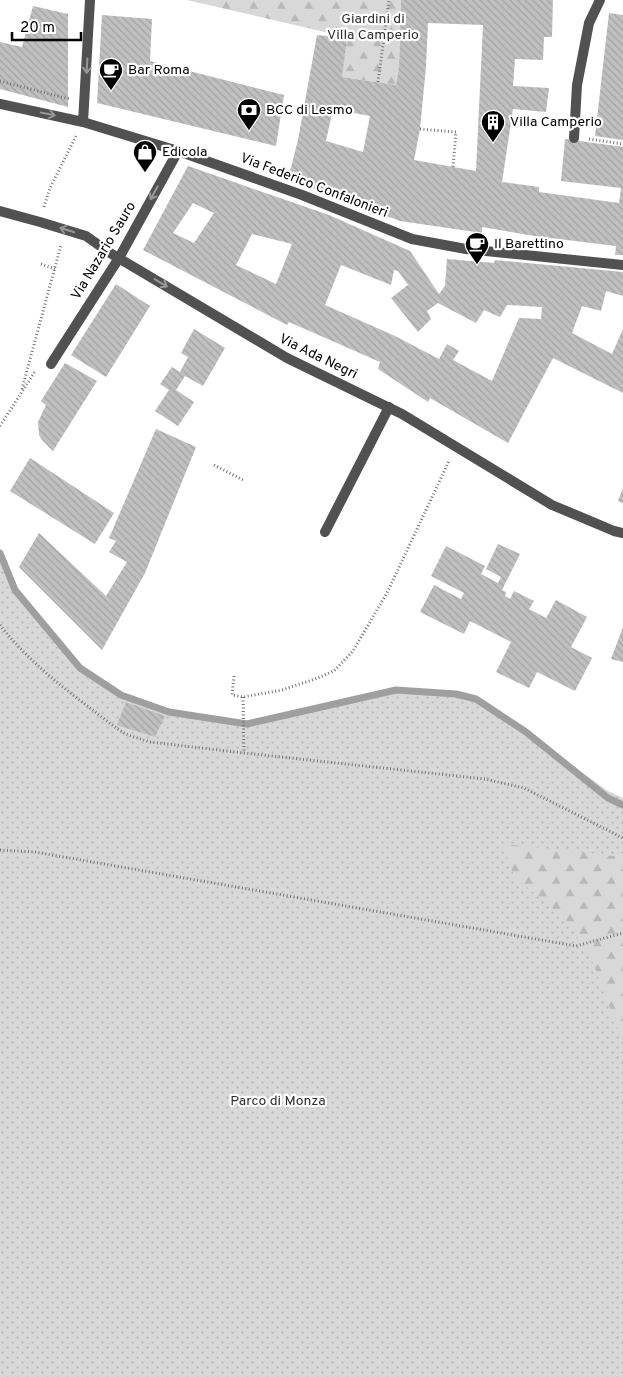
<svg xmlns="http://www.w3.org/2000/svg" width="623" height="1377" font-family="Overpass,sans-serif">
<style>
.grass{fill:url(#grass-dots)}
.forest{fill:url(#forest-firs)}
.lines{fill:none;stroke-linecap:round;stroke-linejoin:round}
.stream{stroke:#9f9f9f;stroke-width:7}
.building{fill:url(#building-back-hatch);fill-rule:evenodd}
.path{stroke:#737373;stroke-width:3;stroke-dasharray:1 2.5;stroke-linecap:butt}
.lane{stroke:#515151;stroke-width:10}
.street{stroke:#515151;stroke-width:10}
.oneway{stroke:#979797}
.labels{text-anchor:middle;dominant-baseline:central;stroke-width:4.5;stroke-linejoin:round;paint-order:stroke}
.park-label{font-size:14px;fill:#2f2f2f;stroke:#fff}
.poi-label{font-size:14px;fill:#000;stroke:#fff;text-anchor:start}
.street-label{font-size:14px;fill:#000;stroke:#fff}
</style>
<defs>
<pattern id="grass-dots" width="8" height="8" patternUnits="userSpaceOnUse" patternTransform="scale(1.25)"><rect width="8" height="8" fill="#d8d8d8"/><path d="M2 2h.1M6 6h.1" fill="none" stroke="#b8b8b8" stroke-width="1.8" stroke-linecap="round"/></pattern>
<pattern id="forest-firs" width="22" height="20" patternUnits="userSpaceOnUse" patternTransform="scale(1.25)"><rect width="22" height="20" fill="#d8d8d8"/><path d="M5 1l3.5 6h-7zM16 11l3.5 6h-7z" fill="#b8b8b8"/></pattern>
<pattern id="building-back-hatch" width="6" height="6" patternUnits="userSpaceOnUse" patternTransform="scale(1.25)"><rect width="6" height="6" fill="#c0c0c0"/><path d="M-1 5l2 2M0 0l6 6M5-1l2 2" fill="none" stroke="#a3a3a3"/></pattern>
</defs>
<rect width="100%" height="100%" fill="#fff"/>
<path class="grass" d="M0,553L15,590L80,668L121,695L169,712L247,724L396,690L456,694L476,699L526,732L608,791L623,798V1377H0Z"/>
<path class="forest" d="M187,0H401L399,66L396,85L342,77L346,37Z
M503,844L623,857V1038L617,1027L594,965L582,945L566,920L514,876Z"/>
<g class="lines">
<path class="stream" d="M0,553L15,590L80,668L121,695L169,712L247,724L396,690L456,694L476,699L526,732L608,798L623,805"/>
</g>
<path class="building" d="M401,0H553L552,37H544L543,60L515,59L513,86L549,88L546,112L513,109L502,182L539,187V192L619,203L621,188L561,181L565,139L623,147V255H615L616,246L534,236L482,227V233L400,221L288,179L298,140L317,35L347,38L342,77L396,85L399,66ZM428,23L483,25L476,171L414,160L420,129L426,67ZM333,109L370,116L363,152L326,141Z
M33,6L68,14V107L0,89V42L22,47Z
M609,13L623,15V140L595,136Z
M102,15L152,19L150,61L284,95L276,146L97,103Z
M188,166L329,215L410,251L439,294L445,286L447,259L494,263L495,260L623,272V296L606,291L601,311L582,306L572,333L612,354L623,329V393L553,358L508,443L430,398L428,402L378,369L380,362L289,322L287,325L143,250ZM193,203L214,213L194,243L173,233ZM252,234L292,244L276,284L236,265ZM341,265L391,285L394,270L398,271L408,285L391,298L418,332L431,319L427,311L438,303L476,323L484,310L500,317L507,305L542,307L541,319L519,318L492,381L453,360L459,351L447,344L439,359L395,336L325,305Z
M116,284L150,306L106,377L71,355Z
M194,329L225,348L203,386L185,376L176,390L194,402L178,426L155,411L169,390L160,384L172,367L180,372L188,357L181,353Z
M65,363L97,381L53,451L42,440L39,435L38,422L46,405L41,401Z
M156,429L196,447L145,573L102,650L19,567L39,533L106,596L127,562L109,552L116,541L109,538Z
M30,458L114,513L95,544L10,491Z
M623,488V503L618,501Z
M498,544L520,554L502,590L506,592L505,596L510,599L514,591L534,601L529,609L546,618L556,600L587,617L571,647L592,658L575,691L537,672L529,688L496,672L511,642L470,621L464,634L420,612L434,585L461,599L464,593L431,576L446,546L485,566L481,574L498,583L501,577L486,569Z
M623,627V662L611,659Z
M126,702L165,716L155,737L117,725Z"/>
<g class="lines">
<path class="path" d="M0,81L69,99
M378,82L389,0
M420,129L456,132L453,167
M589,139L623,144
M44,207L50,188L76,136
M41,264L55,269
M22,389L61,245
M0,426L36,370
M214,465L243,480
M0,625C25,657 58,684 90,708C101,716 112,726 124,733C132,737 141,739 150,742L244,753L485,779L524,788L623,838
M234,676L232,695L243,697L282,690L315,679L334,671L353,651L387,593L449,461
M243,697L244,753
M0,850L35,852L576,946L623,933"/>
<path class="lane" d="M325,532L389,407"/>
<path class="street" d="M0,104L83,122L178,151L302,195L412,239L466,249L623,265
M83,122L90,0
M574,138L577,85L589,23L600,0
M0,211L40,222L86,236L110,253L287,358L402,414L552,505L614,531L623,533
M51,364L119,258L178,151"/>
</g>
<defs><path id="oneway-shaft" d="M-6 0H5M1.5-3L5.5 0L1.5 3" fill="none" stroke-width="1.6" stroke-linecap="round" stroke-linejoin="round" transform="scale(1.25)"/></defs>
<g class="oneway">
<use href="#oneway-shaft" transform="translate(87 66) rotate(93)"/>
<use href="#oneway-shaft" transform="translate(48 114) rotate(12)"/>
<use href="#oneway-shaft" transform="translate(154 193) rotate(119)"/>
<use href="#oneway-shaft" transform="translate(67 230) rotate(-162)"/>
<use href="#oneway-shaft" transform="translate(161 283) rotate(31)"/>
</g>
<defs>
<g id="cafe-pin" transform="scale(1.25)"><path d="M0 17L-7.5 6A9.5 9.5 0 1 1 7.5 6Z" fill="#000" stroke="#fff"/><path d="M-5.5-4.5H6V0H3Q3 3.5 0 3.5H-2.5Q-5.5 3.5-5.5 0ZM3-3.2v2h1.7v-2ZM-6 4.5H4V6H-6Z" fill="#fff"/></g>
<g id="bank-pin" transform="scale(1.25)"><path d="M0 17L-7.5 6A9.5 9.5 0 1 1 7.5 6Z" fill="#000" stroke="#fff"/><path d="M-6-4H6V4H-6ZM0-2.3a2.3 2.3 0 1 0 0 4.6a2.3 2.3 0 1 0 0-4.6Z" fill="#fff"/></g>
<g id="building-pin" transform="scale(1.25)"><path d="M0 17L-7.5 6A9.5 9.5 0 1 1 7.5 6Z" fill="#000" stroke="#fff"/><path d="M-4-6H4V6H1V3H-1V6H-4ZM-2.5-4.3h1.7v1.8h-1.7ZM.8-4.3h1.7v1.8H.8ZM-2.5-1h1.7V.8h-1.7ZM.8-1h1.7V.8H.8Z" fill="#fff"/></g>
<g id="shop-pin" transform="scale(1.25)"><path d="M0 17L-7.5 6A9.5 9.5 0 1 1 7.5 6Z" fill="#000" stroke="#fff"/><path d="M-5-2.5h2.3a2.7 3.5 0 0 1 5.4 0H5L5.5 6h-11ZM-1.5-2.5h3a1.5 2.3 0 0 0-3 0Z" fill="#fff"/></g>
</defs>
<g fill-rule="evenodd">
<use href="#cafe-pin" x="111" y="70"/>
<use href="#bank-pin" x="249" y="110"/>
<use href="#building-pin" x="493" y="122"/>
<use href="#shop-pin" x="145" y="152"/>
<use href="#cafe-pin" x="477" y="244"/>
</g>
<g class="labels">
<g class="park-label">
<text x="373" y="19">Giardini di<tspan x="373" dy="16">Villa Camperio</tspan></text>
<text x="278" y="1101">Parco di Monza</text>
</g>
<g class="poi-label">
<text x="128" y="70">Bar Roma</text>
<text x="266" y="110">BCC di Lesmo</text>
<text x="510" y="122">Villa Camperio</text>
<text x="162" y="152">Edicola</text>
<text x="494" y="244">Il Barettino</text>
</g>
<g class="street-label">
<text transform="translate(314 186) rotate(21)">Via Federico Confalonieri</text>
<text transform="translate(104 251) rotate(-59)">Via Nazario Sauro</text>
<text transform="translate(318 357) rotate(26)">Via Ada Negri</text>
</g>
</g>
<path d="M12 32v8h69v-8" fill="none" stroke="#000000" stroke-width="2.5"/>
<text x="20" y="32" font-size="15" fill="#000000" stroke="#ffffff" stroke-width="4" paint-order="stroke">20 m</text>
</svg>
